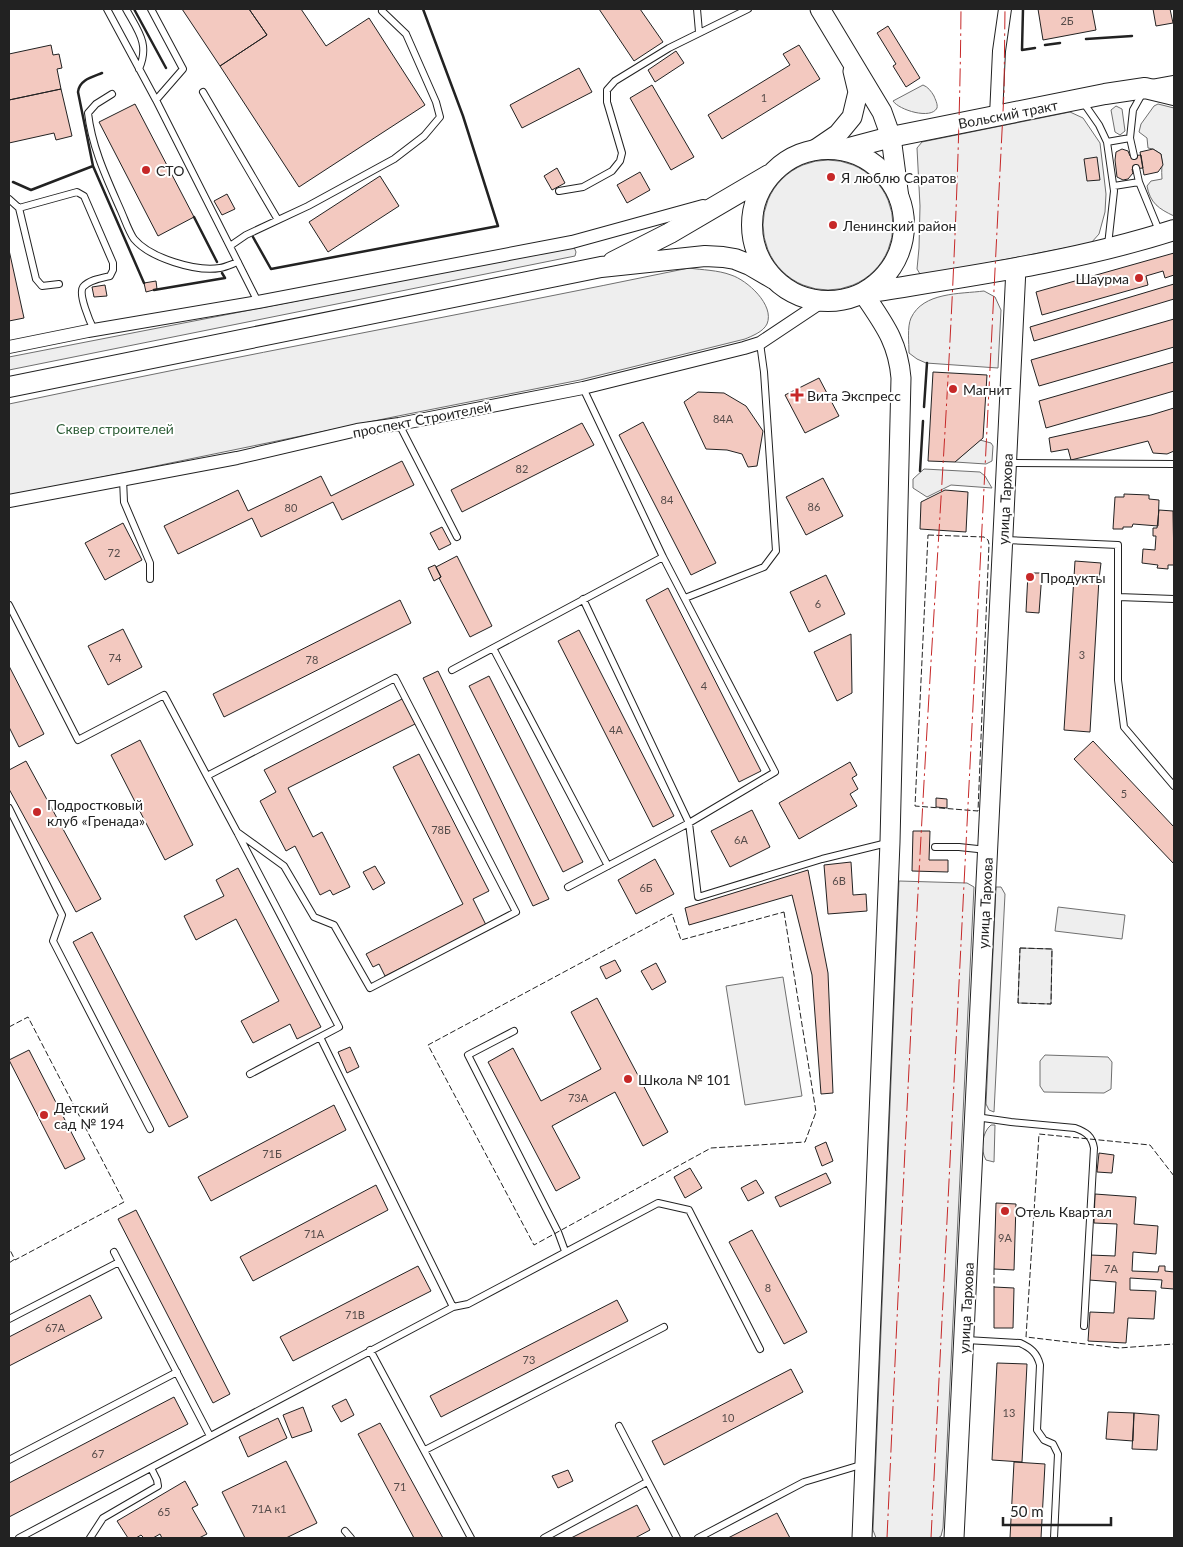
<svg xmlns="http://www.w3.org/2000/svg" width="1183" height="1547" font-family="Lato,sans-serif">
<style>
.green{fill:#eee;stroke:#6f6f6f}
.building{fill:#f3c9c0;stroke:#222}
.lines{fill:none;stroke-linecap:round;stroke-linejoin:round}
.lane-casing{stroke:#222;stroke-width:8}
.street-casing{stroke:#222;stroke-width:14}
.secondary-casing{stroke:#222;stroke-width:21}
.primary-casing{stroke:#222;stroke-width:22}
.lane{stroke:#fff;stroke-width:6}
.street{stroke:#fff;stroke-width:12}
.secondary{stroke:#fff;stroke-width:19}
.primary{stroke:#fff;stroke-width:20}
.fence{stroke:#222;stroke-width:1;stroke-dasharray:6 2.5;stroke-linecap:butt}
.wall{stroke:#222;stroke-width:2.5}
.power{stroke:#c62828;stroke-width:1;stroke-dasharray:18 4 2.5 4;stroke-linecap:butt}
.poi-dot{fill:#c62828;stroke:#fff;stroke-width:2}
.labels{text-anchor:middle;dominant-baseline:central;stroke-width:4;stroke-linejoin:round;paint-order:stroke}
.number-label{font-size:11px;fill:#564c4a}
.street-label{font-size:14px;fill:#222;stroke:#fff}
.poi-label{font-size:14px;fill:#222;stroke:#fff;text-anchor:start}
.park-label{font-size:14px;fill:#2f5e38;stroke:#fff}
</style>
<rect width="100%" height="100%" fill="#fff"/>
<path class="green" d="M923,85C928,87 931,91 934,96C935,99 938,104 937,108C931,120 899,110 893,101Z
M1158,104L1174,108V216C1159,209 1150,203 1147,186L1151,181L1162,179C1161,170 1163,163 1161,154L1153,149L1148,148L1147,138L1139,132L1141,124L1154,106Z
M1116,106L1122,109L1125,131L1120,135L1115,132L1111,110Z
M1070,112L1083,118L1100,143L1106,194L1105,212L1099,234L1091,243L925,275L920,274L917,269L919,248L920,206L917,148L922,142Z
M763 225a65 65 0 1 1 130 0a65 65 0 1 1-130 0Z
M574,247L576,252L575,256L9,370V357Z
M689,268C702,270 718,270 731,275C747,280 775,305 767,324C763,332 752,336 745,339L580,380L398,416L88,480L9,495V404C235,356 462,315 689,268Z
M984,291L995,297L1001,310L998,368L926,363L917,359L909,353C909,343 907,327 911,318C923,292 960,294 984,291Z
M980,440L991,443L993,446L992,461L986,464L955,462Z
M924,469L980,472L985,476L992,488L951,485L927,497L913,488V479Z
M899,881L967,883L974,887L943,1528L941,1536L938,1538H876L873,1530Z
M996,887H1001L1005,894L994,1112L989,1110L986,1104Z
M1058,907L1125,915L1122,939L1055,931Z
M1020,948L1052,949L1051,1004L1018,1003Z
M783,977L802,1096L745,1105L726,986Z
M1045,1055L1108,1057L1112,1062L1111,1089L1104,1093L1044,1092L1040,1086V1061Z
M991,1125H995L994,1162L986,1160C980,1150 982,1132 991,1125Z"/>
<path class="building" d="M182,9H249L267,35L220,66Z
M249,9H301L326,46L369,18L425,105L299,187L220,66L267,35Z
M599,9H640L663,42L634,61Z
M1038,9H1092L1096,30L1043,40Z
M1153,9H1170L1173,23L1156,26Z
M888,26L920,78L906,87L893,66L896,64L877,33Z
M51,45L53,55L59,54L62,68L57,69L61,89L9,100V54Z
M799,45L820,79L722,139L708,115L790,65L783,54Z
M676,51L684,63L655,82L648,70Z
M579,68L592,92L522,128L510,105Z
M652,85L694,157L671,170L630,98Z
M61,89L72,136L56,140L54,133L9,143V100Z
M135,104L194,217L158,236L99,122Z
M1122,149L1128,151L1130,156L1141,155L1143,168L1132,169L1133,173L1128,179L1123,180L1117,177L1115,160L1116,152Z
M1153,149L1161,154L1163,165L1158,172L1144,175L1140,152Z
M1097,157L1100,180L1087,181L1084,159Z
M557,168L565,183L552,190L544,176Z
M640,172L650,190L627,203L617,185Z
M380,176L399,206L328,252L309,222Z
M227,194L235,209L222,215L214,201Z
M9,250L24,318L9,321Z
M1174,253V275L1165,278L1163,271L1146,276L1148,285L1042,315L1036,292Z
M156,281L157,289L146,292L144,283Z
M1174,284V299L1034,341L1030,327Z
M105,285L107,296L94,297L92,287Z
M1174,319V347L1039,386L1031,360Z
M1174,362V391L1046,428L1039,401Z
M933,372L987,375L983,438L955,462L928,461Z
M819,378L839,416L805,433L785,395Z
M698,392L724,393L746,406L763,431L757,466L748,467L742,454L727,450L706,449L684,402Z
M1174,408V451L1167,454L1153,453L1148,441L1071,460L1068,449L1051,452L1049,438L1151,415Z
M643,422L716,563L691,575L619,435Z
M582,423L594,445L462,512L451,490Z
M402,461L414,485L342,520L333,502L261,537L252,518L178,554L164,526L238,490L248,511L321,476L331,496Z
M823,478L843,516L806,535L786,497Z
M945,490L968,492L966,532L920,529L921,502Z
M1124,494L1149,495V499L1159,500L1158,526L1133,524L1132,527H1123V529H1113L1115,497H1124Z
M1159,510L1173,511L1174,565H1168V569L1157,568L1158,565L1142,563L1143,549L1155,550L1156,536H1153V528H1157Z
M123,523L142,560L105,580L85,543Z
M442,527L451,544L439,550L430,533Z
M457,556L492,626L470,637L439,578L441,577L436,567Z
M1075,561L1101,563L1099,579L1074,577Z
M435,565L441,577L434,581L428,568Z
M1028,573H1042L1039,613L1026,612Z
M826,575L845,614L809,632L790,592Z
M1074,577L1099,579L1090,732L1064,730Z
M668,588L761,771L739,782L646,600Z
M400,600L411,623L224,717L213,694Z
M123,629L142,667L108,685L88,646Z
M579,630L674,816L653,827L558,641Z
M851,634L852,693L837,701L814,652Z
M9,666L44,734L19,747L9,727Z
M438,671L549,899L533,906L423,678Z
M489,676L583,862L563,872L469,686Z
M404,698L417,723L288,788L313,837L322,832L350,887L333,895L330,890L320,895L295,846L286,851L260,801L276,792L264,770Z
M140,740L193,845L165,860L111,755Z
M1093,741L1174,827V864L1074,759Z
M419,754L489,891L473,899L486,925L385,976L379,964L373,967L366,954L463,904L393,767Z
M26,761L101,899L76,912L9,789V770Z
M850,762L857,775L852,778L858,789L850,794L857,806L799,839L779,803Z
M936,798L947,799V808L936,807Z
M752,810L770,847L730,867L711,831Z
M913,831H930L929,860H948V872L912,871Z
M655,859L674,894L636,914L618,880Z
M851,862L853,895L866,894L867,911L828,914L824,865Z
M375,866L385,883L373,890L363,872Z
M238,868L321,1027L297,1039L290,1024L253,1043L241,1021L279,1001L236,919L196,940L184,916L224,896L216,880Z
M808,870L828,973L833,1093L821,1094L812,975L792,895L689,925L685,908Z
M92,932L188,1117L169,1127L73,942Z
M615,960L621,971L606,979L600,967Z
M656,963L666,982L652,990L641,971Z
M597,998L668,1132L643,1146L615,1092L552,1126L580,1178L556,1191L488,1062L513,1048L541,1101L601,1069L571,1012Z
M350,1047L359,1067L347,1073L338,1052Z
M29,1050L85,1159L65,1169L9,1060Z
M334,1105L346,1130L211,1201L198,1177Z
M826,1142L833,1161L822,1166L815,1147Z
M1099,1153L1114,1155L1112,1173L1097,1172Z
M690,1168L702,1188L685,1198L674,1177Z
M826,1173L831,1183L780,1207L775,1197Z
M756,1180L764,1193L748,1201L741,1188Z
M376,1185L388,1210L253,1281L240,1257Z
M1095,1194L1136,1197L1134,1224L1158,1226L1156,1254L1133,1252L1132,1271L1158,1272L1159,1266H1165V1271L1174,1272V1289L1161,1288L1162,1280L1130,1278V1290L1156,1291L1154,1319L1128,1318L1126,1343L1088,1341L1090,1312L1114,1313L1116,1282L1089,1280L1090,1255L1115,1256L1117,1224L1094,1223Z
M996,1203L1016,1204L1014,1270L994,1269Z
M136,1210L230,1394L213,1403L118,1219Z
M752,1230L807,1332L784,1344L729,1242Z
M418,1266L431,1291L293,1361L280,1337Z
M994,1287L1014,1288L1013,1328H994Z
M90,1295L102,1318L9,1366V1337Z
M617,1300L628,1321L441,1417L430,1396Z
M997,1363L1027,1364L1022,1462L992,1460Z
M791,1369L803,1392L664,1465L652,1441Z
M174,1397L188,1424L9,1517V1483Z
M346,1399L354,1415L341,1422L332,1406Z
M303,1407L312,1431L292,1438L283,1415Z
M1108,1412L1134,1413L1133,1441L1106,1439Z
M1134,1413L1159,1415L1157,1450L1132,1449Z
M278,1418L287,1438L248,1457L239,1437Z
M380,1423L443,1538H414L358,1434Z
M286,1461L317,1523L286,1538H245L222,1492Z
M1014,1462L1045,1464L1041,1538H1010Z
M568,1470L573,1481L558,1488L552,1476Z
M185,1481L198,1505L192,1508L207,1534L199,1538H162L160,1534L153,1538H144L141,1535L136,1538H128L117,1521Z
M637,1505L650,1530L635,1538H571Z
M777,1513L790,1538H728Z"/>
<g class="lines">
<g class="lane-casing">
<path id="lane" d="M107,9L156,100L258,302
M126,9C138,31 150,44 139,69
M151,9L183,69L156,100
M697,9L699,32
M203,92L278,220
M112,94L96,104L88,113C92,148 107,179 121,211C125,220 129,232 134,239C150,258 196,272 220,268C226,267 232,264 238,262
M1083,102L1099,125L1107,142L1130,138
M1107,142L1114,191L1108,245
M1134,156L1130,138L1133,110L1142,94
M1136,168L1139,182L1160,233
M1114,186L1139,182
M559,191L583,187L612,171L620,161L622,153L607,102V90L615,81L669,48L748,9
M9,199L19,208L36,279L42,286L59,284
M19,208L77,192L84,196L113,263V270L110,276C101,278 89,280 83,287C78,294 90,322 94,330
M230,246L246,235L308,206L394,159L424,136L440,117L436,102L406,34L382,11
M399,424L457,537
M1008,463L1174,464
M123,479L124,502L150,563V579
M1004,540L1118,545V680L1124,727L1174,786
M1118,597L1174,599
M685,598L764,567L776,551L764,372L760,343
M583,599L689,823L698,897L822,859L887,843
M9,605L78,740L164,695L207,776L395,678L516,912L370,988L334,925L314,917L284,866L237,832L207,776
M493,648L608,866
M452,670L663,557
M9,808L62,915L53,941L150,1129
M238,834L339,1027L250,1074
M935,847H959L987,850
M568,887L689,823L775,772L663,557L583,388
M514,1031L468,1055L558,1232L565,1251
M320,1037L453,1307
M976,1117L1011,1122L1075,1128C1086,1132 1092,1136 1094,1148L1084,1326
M114,1252L210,1436
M9,1319L119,1262
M966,1340L1020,1343C1031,1348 1037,1353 1040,1365L1037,1430L1044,1440L1053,1444L1058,1454L1054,1538
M370,1350L471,1538
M619,1426L677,1538
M425,1450L664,1327
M9,1460L177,1372
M345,1531L351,1538
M19,1538L453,1307L468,1304L658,1203L689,1210L760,1349
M90,1538L103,1518L158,1486L157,1480L151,1468
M544,1538L647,1482
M698,1538L804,1482L864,1464"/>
</g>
<g class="street-casing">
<path id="street" d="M1152,86L1174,82
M996,116L999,51L1005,9
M9,347L88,331L258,302L572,242L703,206
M9,501L237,458L357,430L399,424L583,388L744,348L760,343L823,301"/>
</g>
<g class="secondary-casing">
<path id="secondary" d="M820,9L882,112L891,137L899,198
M816,149L838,134L852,117L858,92L853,71
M862,1538L890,842L901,378C898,341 883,323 863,293
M954,1538L1016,268"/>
</g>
<g class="primary-casing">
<path id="primary" d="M752 225a76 76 0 1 1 152 0a76 76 0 1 1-152 0Z
M842,150L891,137L1105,94L1145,88L1174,95
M613,262L670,233L769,175
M865,293C969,276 1074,262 1174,230
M9,387L601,267L705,256L723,257L735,259L750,265L774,279"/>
</g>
<use href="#lane" class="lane"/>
<use href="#street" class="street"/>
<use href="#secondary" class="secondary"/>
<use href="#primary" class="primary"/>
<path class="fence" d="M928,535L984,537L988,540L989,544L978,811L915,806Z
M784,912L816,1112L805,1142L711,1148L534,1245L428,1045L672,914L681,940Z
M1020,948L1052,949L1051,1004L1018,1003Z
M9,1027L28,1017L124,1202L15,1260L9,1248
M1174,1176L1150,1145L1039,1134L1026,1337L1119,1348L1174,1344
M9,1263L15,1259
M994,1269V1287"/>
<path class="wall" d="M134,9L166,68
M1023,9L1022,50L1035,48
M1086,39L1132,36
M1045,45L1060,43
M102,73C92,77 79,80 78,92L93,166L144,283
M13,182L31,190L93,166
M194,217L217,262
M253,237L271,269L498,226L463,116L423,9
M154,290L225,278L222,273
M924,407L927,363
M920,471L923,421"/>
<path class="power" d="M887,1538C899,1274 911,1010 926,747C940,501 959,255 961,9
M931,1538L1004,92L1005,9"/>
</g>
<g class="poi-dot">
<circle cx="146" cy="170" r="5"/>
<circle cx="831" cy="177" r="5"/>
<circle cx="833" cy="225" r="5"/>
<circle cx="1139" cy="278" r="5"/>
<circle cx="953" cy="389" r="5"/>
<path d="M794.5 387.5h5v5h5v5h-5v5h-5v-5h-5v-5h5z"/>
<circle cx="1030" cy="577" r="5"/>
<circle cx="37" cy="812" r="5"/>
<circle cx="628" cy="1079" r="5"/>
<circle cx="44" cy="1115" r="5"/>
<circle cx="1005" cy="1211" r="5"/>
</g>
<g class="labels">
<g class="number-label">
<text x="1067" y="20">2Б</text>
<text x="764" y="97">1</text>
<text x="723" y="418">84А</text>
<text x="522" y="468">82</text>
<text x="667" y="499">84</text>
<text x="814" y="506">86</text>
<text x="291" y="507">80</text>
<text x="114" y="552">72</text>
<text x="818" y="603">6</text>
<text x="1082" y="654">3</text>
<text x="115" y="657">74</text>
<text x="312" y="659">78</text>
<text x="704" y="685">4</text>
<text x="616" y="729">4А</text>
<text x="1124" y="793">5</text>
<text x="441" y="829">78Б</text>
<text x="741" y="839">6А</text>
<text x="839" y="880">6В</text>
<text x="646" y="887">6Б</text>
<text x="578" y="1097">73А</text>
<text x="272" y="1153">71Б</text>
<text x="314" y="1233">71А</text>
<text x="1005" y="1237">9А</text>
<text x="1111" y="1268">7А</text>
<text x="768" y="1287">8</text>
<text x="355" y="1314">71В</text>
<text x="55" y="1327">67А</text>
<text x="529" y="1359">73</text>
<text x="1009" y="1412">13</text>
<text x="728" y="1417">10</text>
<text x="98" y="1453">67</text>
<text x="400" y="1486">71</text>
<text x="269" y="1508">71А к1</text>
<text x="164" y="1511">65</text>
</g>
<g class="street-label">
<text transform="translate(1008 114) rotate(-11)">Вольский тракт</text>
<text transform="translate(422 419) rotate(-11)">проспект Строителей</text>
<text transform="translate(1005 499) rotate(-87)">улица Тархова</text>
<text transform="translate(985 903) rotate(-87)">улица Тархова</text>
<text transform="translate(966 1308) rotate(-87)">улица Тархова</text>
</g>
<g class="poi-label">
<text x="156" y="170">СТО</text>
<text x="841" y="177">Я люблю Саратов</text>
<text x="843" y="225">Ленинский район</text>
<text x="1129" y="278" text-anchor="end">Шаурма</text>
<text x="963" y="389">Магнит</text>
<text x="807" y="395">Вита Экспресс</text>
<text x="1040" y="577">Продукты</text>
<text x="47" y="804">Подростковый<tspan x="47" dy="16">клуб «Гренада»</tspan></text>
<text x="638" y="1079">Школа № 101</text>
<text x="54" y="1107">Детский<tspan x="54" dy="16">сад № 194</tspan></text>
<text x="1015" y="1211">Отель Квартал</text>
</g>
<g class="park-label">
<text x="115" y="428">Cквер cтроителей</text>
</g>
</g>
<rect width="1183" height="1547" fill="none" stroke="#222222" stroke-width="20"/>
<path d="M1003 1517v8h108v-8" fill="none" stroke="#222222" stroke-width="2.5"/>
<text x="1010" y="1517" font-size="15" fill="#222222" stroke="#ffffff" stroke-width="4" paint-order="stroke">50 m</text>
</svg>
